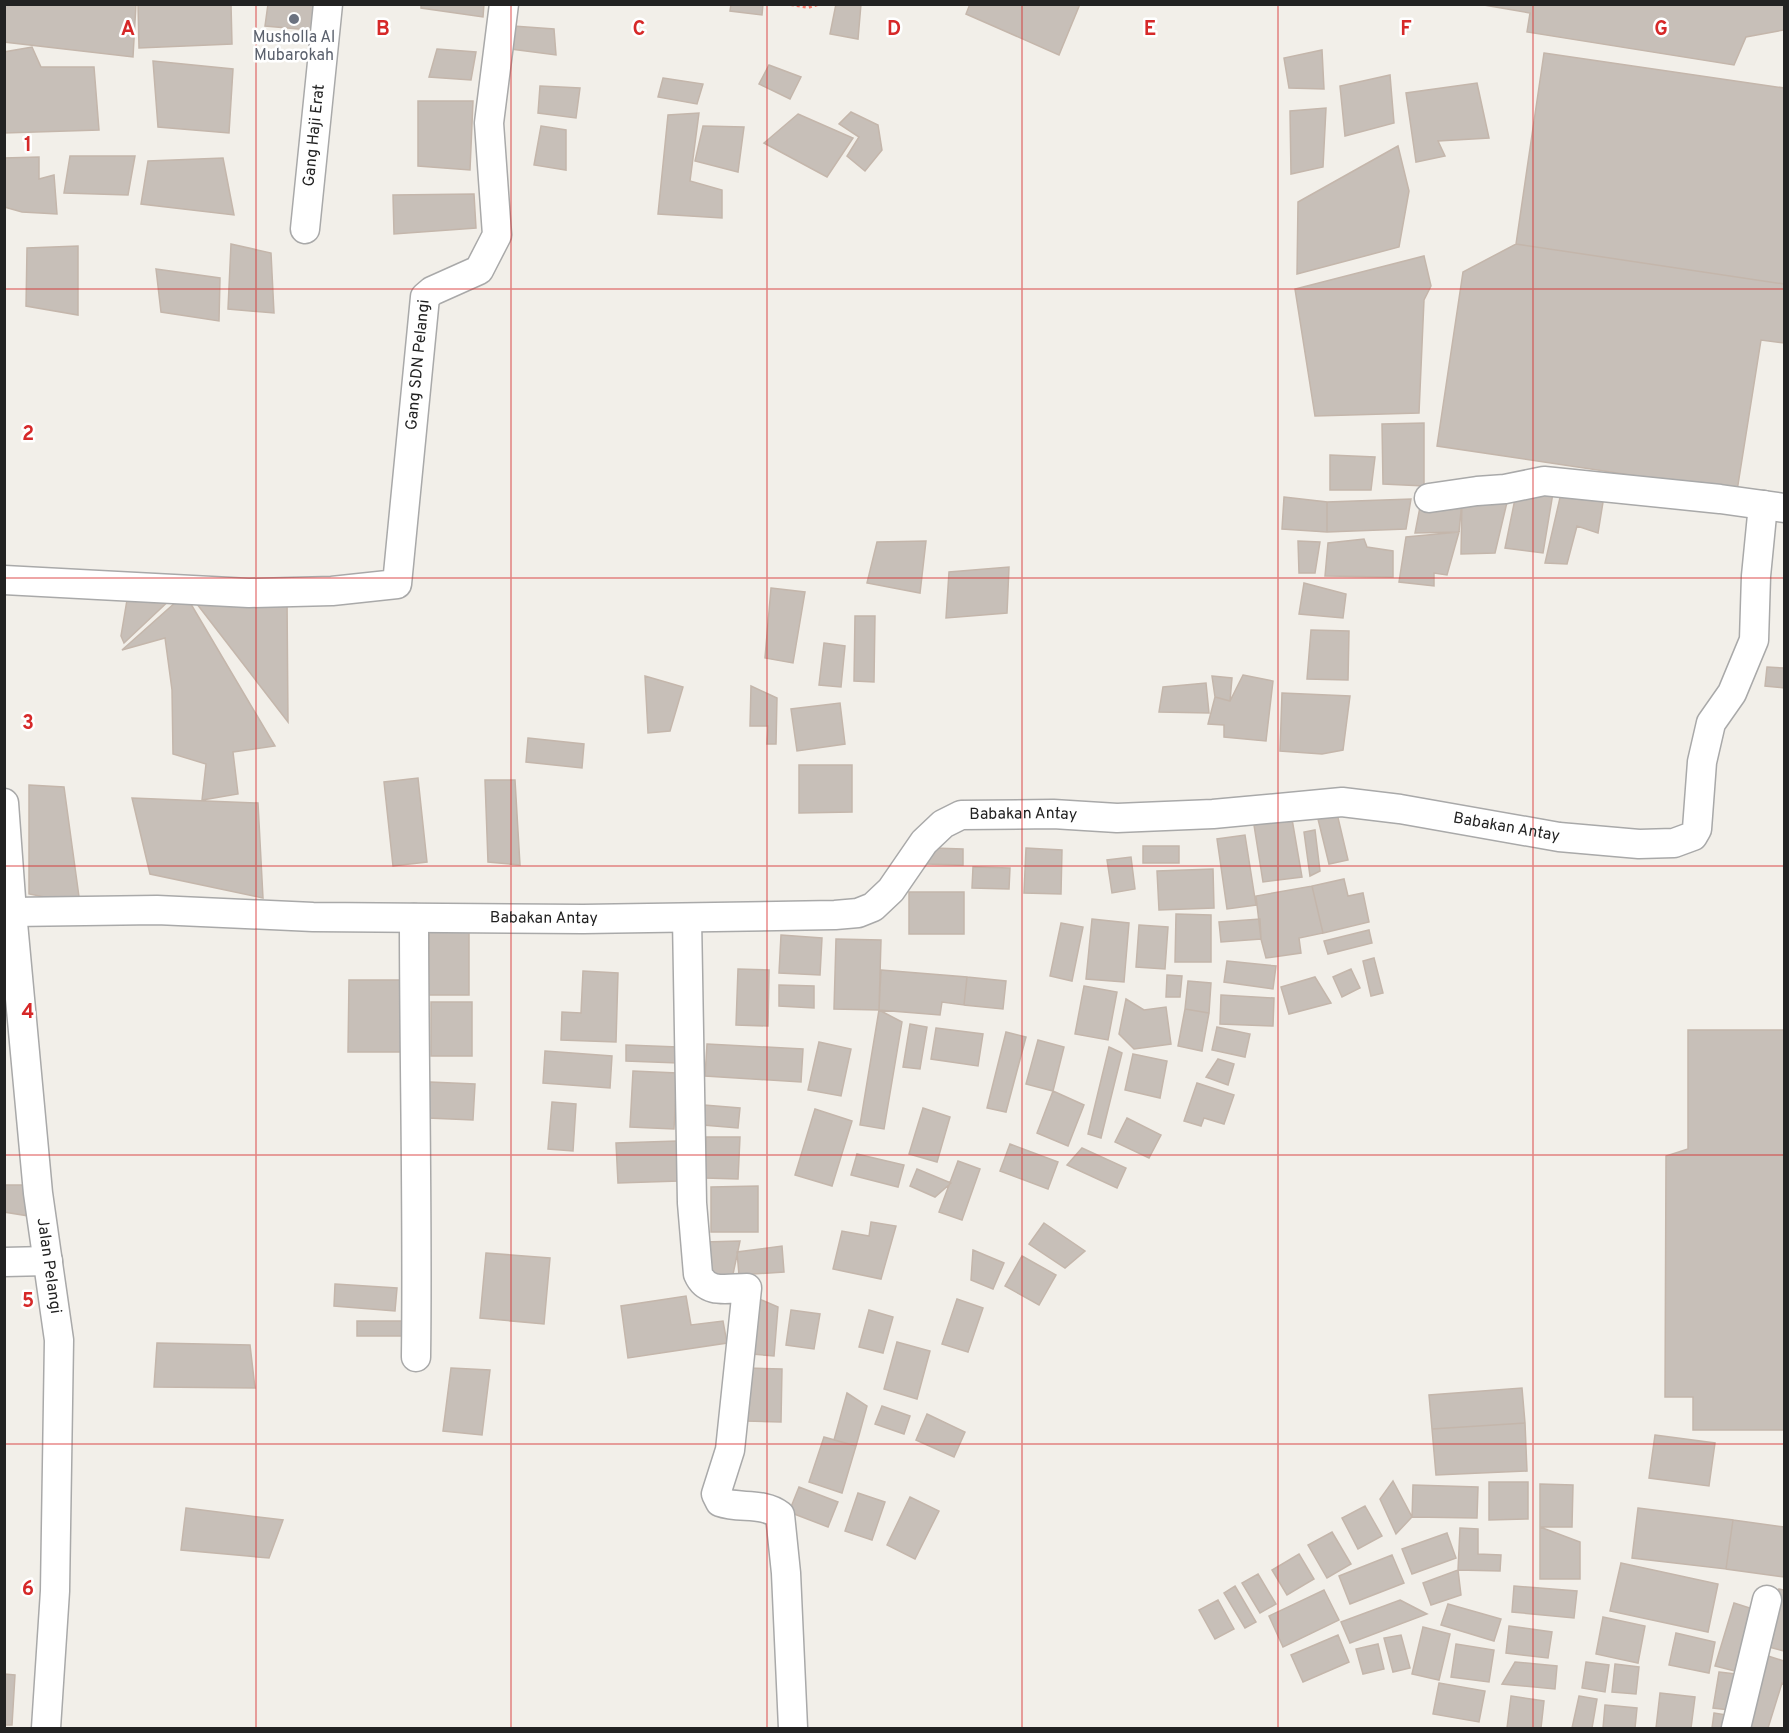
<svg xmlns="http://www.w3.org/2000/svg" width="1789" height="1733" font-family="Overpass,sans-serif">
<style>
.building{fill:#c7bfb8;stroke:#c4b6ab;stroke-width:1.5}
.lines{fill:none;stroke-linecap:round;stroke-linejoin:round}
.minor-casing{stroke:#a9a9a9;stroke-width:31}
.path{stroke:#fa8072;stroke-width:4;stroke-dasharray:3 3;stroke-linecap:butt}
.minor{stroke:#fff;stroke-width:28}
.grid{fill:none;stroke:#d62828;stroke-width:1.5;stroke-opacity:0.55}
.worship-dot{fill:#6b7280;stroke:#fff;stroke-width:2}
.labels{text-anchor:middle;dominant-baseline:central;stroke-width:5;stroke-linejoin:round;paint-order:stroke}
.worship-label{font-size:16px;fill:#5b616d;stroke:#fff}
.street-label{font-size:16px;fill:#222;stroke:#fff}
.grid-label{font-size:20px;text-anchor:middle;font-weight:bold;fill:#d62828;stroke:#fff;stroke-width:5;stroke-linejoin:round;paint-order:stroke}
</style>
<rect width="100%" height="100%" fill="#f2efe9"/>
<path class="building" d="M4,4H136L133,57L4,42Z
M138,4H231L232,44L139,48Z
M268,4H319L321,31L265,26Z
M421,4H484L483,17L421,8Z
M731,4H763L762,15L730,11Z
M836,4H861L858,39L830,34Z
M970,4H1080L1059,55L966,14Z
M1478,4H1784V30L1746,37L1734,65L1527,32L1530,13Z
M513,26L554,29L556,55L511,49Z
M32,47L41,67H94L99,130L4,133V52Z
M437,49L476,52L471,80L429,77Z
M1322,50L1324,89L1289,88L1284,58Z
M1544,53L1784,88V284L1516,244Z
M153,61L233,69L229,133L158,127Z
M769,65L801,77L790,99L759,84Z
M1390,75L1394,123L1345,136L1340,86Z
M663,78L703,84L697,104L658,97Z
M1477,83L1489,138L1438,141L1445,156L1416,162L1406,93Z
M540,86L580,88L576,118L538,113Z
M418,101H473L470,170L418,166Z
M1326,108L1323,167L1291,174L1290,111Z
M851,112L878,125L882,150L865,171L847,156L859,137L839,124Z
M699,113L690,181L722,190V218L658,214L668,115Z
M798,114L853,138L827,177L764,143Z
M541,126L566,130V170L534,165Z
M703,126L744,127L738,172L695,161Z
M1398,146L1409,191L1399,247L1297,274L1298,202Z
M70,156H135L128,195L64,193Z
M39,157V179L54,175L57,214L22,212L4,207V158Z
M223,158L234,215L141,204L148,161Z
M474,194L476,228L394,234L393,195Z
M231,244L271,253L274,313L228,309Z
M1516,244L1784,284V343L1761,340L1737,491L1437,446L1463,272Z
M78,246V315L26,306L27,248Z
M1424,256L1431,286L1424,300L1419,413L1315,416L1295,289Z
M156,269L220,278L219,321L161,312Z
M1424,423V486L1383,484L1382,424Z
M1330,455L1375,457L1371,490H1330Z
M1562,489L1604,496L1598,533L1577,526L1567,564L1545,563Z
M1553,493L1543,553L1505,548L1515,499Z
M1284,497L1327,502V532L1282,529Z
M1508,498L1495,553L1461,554L1462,500Z
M1411,499L1406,529L1327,532V502Z
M1462,500L1459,532L1415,533L1420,507Z
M1459,532L1447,575L1434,573V586L1399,582L1406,537Z
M1364,539L1367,547L1393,551V577L1325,576L1328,543Z
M926,541L920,593L867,583L877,542Z
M1298,541L1320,542L1315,573H1299Z
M1009,567L1007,613L946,618L949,572Z
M1304,583L1346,594L1343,618L1299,614Z
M771,588L805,592L793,663L765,658Z
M128,594L174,596L124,643L121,636Z
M185,594L275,746L233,752L238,794L202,800L206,764L173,754L172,690L165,638L122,650Z
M190,595L287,597L288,722Z
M855,616H875L874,682L854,681Z
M1311,630L1349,631L1348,680L1307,679Z
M824,643L845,646L841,687L819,685Z
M1767,667L1784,668V688L1765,686Z
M1243,675L1273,681L1266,741L1224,737V725L1208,724L1215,697L1230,701Z
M645,676L683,687L670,731L648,733Z
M1212,676L1232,678L1230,701L1215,697Z
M1206,683L1209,713L1159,712L1163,687Z
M751,686L777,698L776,744H767L768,726H750Z
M1282,693L1350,696L1343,750L1322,754L1280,751Z
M840,703L845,744L797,751L791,709Z
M528,738L584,744L582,768L526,762Z
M799,765H852V812L799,813Z
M418,778L427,862L393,866L384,782Z
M485,780H515L520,865L488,862Z
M29,785L64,787L80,904L29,894Z
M132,798L258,803L263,898L150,874Z
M1335,805L1348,860L1329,864L1318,819Z
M1292,819L1302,877L1263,882L1254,825Z
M1315,830L1320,871L1310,876L1304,832Z
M1245,835L1256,905L1227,909L1217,839Z
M1143,846H1179V863H1143Z
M933,848L963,849V865L925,864Z
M1026,848L1062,850L1061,894L1024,893Z
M1131,857L1135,889L1112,893L1107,860Z
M973,867L1010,868L1009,889L972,888Z
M1213,869L1214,908L1159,910L1157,871Z
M1344,879L1348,896L1363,893L1369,922L1323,933L1312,886Z
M1312,886L1323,933L1299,938L1301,953L1266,958L1261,939L1256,896Z
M909,892H964V934H909Z
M1176,914L1211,915V962H1175Z
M1092,919L1129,923L1124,982L1086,979Z
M1260,919L1261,939L1221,942L1219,922Z
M1061,923L1083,927L1072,981L1050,976Z
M1139,925L1168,927L1165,969L1136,967Z
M1369,930L1372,943L1328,954L1324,941Z
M469,931V995H429V932Z
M781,935L822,938L820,975L779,973Z
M836,939L881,940L879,1010L834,1009Z
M1374,958L1383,993L1371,996L1363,961Z
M1227,961L1276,966L1273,989L1224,982Z
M738,969L769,970L768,1026L736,1025Z
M1351,969L1360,988L1342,997L1333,977Z
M881,970L967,977L964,1005L942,1002L940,1015L879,1010Z
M583,971L618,973L616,1042L561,1040L562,1012L581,1013Z
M1167,975L1182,976L1180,997H1166Z
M967,977L1006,981L1003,1009L964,1005Z
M1315,977L1331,1003L1289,1014L1281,987Z
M349,980H409V1052H348Z
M1188,981L1211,983L1209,1013L1185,1009Z
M779,985L814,986V1008L779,1006Z
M1084,986L1117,992L1108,1040L1075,1034Z
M1221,995L1274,998L1273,1026L1220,1024Z
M1126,999L1144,1010L1166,1007L1171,1044L1134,1049L1119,1034Z
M431,1002H472V1056H431Z
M1185,1009L1209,1013L1202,1051L1178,1046Z
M879,1010L902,1022L884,1129L860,1125Z
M910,1024L927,1027L920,1069L903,1067Z
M1217,1027L1250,1034L1245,1057L1212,1050Z
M936,1028L983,1034L978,1066L931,1059Z
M1688,1030H1784V1430H1693V1397H1665L1666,1156L1688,1149Z
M1006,1032L1026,1037L1006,1112L987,1108Z
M1038,1040L1064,1047L1053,1091L1026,1084Z
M819,1042L851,1049L841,1096L808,1090Z
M707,1044L803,1049L801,1082L705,1076Z
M626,1045L678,1047V1063L626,1061Z
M1109,1047L1122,1053L1101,1138L1088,1134Z
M545,1051L612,1056L610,1088L543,1083Z
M1133,1054L1167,1061L1160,1098L1125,1090Z
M1218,1059L1234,1064L1228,1085L1206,1077Z
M633,1071L677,1073L674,1129L630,1127Z
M430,1082L475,1084L473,1120L428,1118Z
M1197,1083L1234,1095L1224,1124L1204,1118L1201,1126L1184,1121Z
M1053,1091L1084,1105L1068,1146L1037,1133Z
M552,1102L576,1104L573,1151L548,1149Z
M704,1105L740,1108L738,1128L703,1125Z
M923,1108L950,1117L937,1162L909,1154Z
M815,1109L852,1121L832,1186L795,1175Z
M1127,1118L1161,1135L1149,1158L1115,1142Z
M706,1137H740L738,1179L705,1178Z
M677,1141L679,1181L618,1183L616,1143Z
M1010,1144L1058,1162L1048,1189L1000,1171Z
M1082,1148L1126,1168L1117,1188L1067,1165Z
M857,1154L904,1165L898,1187L851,1175Z
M958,1161L980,1169L962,1220L939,1212Z
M917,1169L951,1183L935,1197L910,1186Z
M4,1185H26L29,1216L4,1212Z
M758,1186V1232H711V1187Z
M871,1222L896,1226L881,1279L833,1269L842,1231L869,1236Z
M1044,1223L1085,1251L1065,1268L1029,1244Z
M740,1241L732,1279H703V1242Z
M782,1246L784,1272L739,1275L737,1252Z
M973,1250L1004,1263L993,1289L971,1280Z
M486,1253L550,1258L544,1324L480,1318Z
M1022,1256L1056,1275L1039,1305L1005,1286Z
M335,1284L397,1288L395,1311L334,1306Z
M686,1296L691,1325L723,1321L727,1343L628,1358L621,1306Z
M757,1298L778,1307L774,1356L752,1354Z
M957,1299L983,1308L968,1352L942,1344Z
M791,1310L820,1314L814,1349L786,1345Z
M869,1310L893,1317L883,1353L859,1347Z
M357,1321H407L413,1336H357Z
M897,1342L930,1351L917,1399L884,1389Z
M157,1343L250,1345L255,1388L154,1387Z
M451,1368L490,1370L482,1435L443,1431Z
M746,1368L782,1369L781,1422L746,1421Z
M1522,1388L1525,1423L1432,1429L1429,1395Z
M847,1393L867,1406L856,1446L834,1440Z
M882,1406L910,1416L904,1434L875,1424Z
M927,1414L965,1432L954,1457L916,1440Z
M1525,1423L1527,1471L1436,1475L1432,1429Z
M1655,1435L1715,1443L1709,1486L1649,1478Z
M824,1437L856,1446L842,1493L809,1482Z
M1393,1481L1412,1517L1396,1534L1380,1499Z
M1489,1482H1528V1519L1489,1520Z
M1540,1484L1573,1485L1572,1527H1540Z
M1413,1485L1478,1487L1477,1518L1412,1517Z
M799,1487L838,1502L828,1527L789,1512Z
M858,1493L885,1502L872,1540L845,1531Z
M910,1497L939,1511L915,1559L887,1545Z
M1365,1506L1382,1536L1358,1549L1342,1518Z
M186,1508L283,1520L269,1558L181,1550Z
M1638,1508L1733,1520L1726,1569L1632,1558Z
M1733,1520L1784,1527V1577L1726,1569Z
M1540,1527L1580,1542V1579H1540Z
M1460,1528L1478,1529V1554L1501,1555L1500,1571L1458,1570Z
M1332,1532L1351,1564L1327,1578L1308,1545Z
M1447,1533L1456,1558L1412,1574L1402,1549Z
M1299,1554L1314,1579L1287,1595L1272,1570Z
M1392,1555L1404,1583L1350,1604L1339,1576Z
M1621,1563L1718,1584L1708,1632L1610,1611Z
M1458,1570L1461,1595L1431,1605L1423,1583Z
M1258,1574L1276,1604L1260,1613L1242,1583Z
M1235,1586L1256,1622L1245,1628L1224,1593Z
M1514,1586L1577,1591L1574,1618L1512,1612Z
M1779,1589L1784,1590V1651L1765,1646Z
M1324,1590L1339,1620L1283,1647L1269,1616Z
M1218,1600L1234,1629L1215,1639L1199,1610Z
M1400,1600L1427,1614L1350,1643L1341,1622Z
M1734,1603L1756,1610L1739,1672L1715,1666Z
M1448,1604L1501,1619L1494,1641L1441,1625Z
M1603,1617L1645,1626L1638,1663L1596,1654Z
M1509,1626L1552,1632L1548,1658L1506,1653Z
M1423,1627L1450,1634L1439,1680L1412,1674Z
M1676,1633L1715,1642L1709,1673L1669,1665Z
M1338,1635L1349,1662L1303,1682L1291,1655Z
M1401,1635L1410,1668L1393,1672L1384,1638Z
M1378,1644L1384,1669L1363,1674L1356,1649Z
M1456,1644L1494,1650L1489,1682L1451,1677Z
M1768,1656L1784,1661V1684L1782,1683L1768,1728H1746Z
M1515,1662L1557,1666L1555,1689L1502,1684Z
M1586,1662L1609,1665L1605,1692L1582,1688Z
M1615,1664L1639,1667L1636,1694L1612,1692Z
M1719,1672L1744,1675L1738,1711L1713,1708Z
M4,1674L15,1675L12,1725H4Z
M1439,1683L1485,1691L1479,1722L1433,1714Z
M1660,1693L1695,1697L1691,1728H1656Z
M1511,1696L1544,1701L1541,1728H1507Z
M1579,1696L1597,1699L1592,1728H1572Z
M1605,1705L1637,1708L1635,1728H1603Z
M1714,1713L1733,1716L1731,1728H1712Z"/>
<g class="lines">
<g class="minor-casing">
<g id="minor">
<path id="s1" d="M305,229L328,4"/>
<path d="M1429,498L1477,491L1505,489L1544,481L1720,499L1784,508"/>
<path id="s2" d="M4,580L249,593L332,591L397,584L425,297L432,291L479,270L497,235L489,123L504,4"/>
<path id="s3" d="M4,803L12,912L38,1193L59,1340L55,1591L46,1728"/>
<path id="s4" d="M12,912L157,910L313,917L583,919L835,915L858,913L873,907L891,890L924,842L943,824L961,815L1053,814L1117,818L1213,814L1342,802L1400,809L1559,837L1639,844L1674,843L1693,836L1697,829L1702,762L1711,723L1732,693L1754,640L1756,576L1763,505"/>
<path d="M414,918C414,1064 418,1211 416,1357"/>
<path d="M687,918L692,1203L698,1274C707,1295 728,1288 747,1288L730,1450L716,1494L720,1502C740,1509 763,1502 780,1515L786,1573L793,1728"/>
<path d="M4,1262L48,1261"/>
<path d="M1736,1728L1767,1600"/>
</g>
</g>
<path class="path" d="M791,4L808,7L818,4"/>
<use href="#minor" class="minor"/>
</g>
<path class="grid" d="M256,4V1728M511,4V1728M767,4V1728M1022,4V1728M1278,4V1728M1533,4V1728M4,289H1784M4,578H1784M4,866H1784M4,1155H1784M4,1444H1784"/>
<circle class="worship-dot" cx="294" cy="19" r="6"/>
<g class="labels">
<g class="worship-label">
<text x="294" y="38">Musholla Al<tspan x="294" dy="18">Mubarokah</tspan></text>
</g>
<g class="street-label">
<text stroke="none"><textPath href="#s1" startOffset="94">Gang Haji Erat</textPath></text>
<text stroke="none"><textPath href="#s2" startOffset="614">Gang SDN Pelangi</textPath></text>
<text stroke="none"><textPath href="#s4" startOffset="1054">Babakan Antay</textPath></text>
<text stroke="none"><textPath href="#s4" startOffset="1540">Babakan Antay</textPath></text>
<text stroke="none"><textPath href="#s4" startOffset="532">Babakan Antay</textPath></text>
<text stroke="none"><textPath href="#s3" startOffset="465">Jalan Pelangi</textPath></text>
</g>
</g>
<g class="grid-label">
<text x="128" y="35">A</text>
<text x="383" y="35">B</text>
<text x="639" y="35">C</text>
<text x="894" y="35">D</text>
<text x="1150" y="35">E</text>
<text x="1406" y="35">F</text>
<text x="1661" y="35">G</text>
<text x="28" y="151">1</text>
<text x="28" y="440">2</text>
<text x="28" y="729">3</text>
<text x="28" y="1018">4</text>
<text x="28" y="1307">5</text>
<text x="28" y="1595">6</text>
</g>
<rect width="1789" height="1733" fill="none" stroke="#222222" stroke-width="12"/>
</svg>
